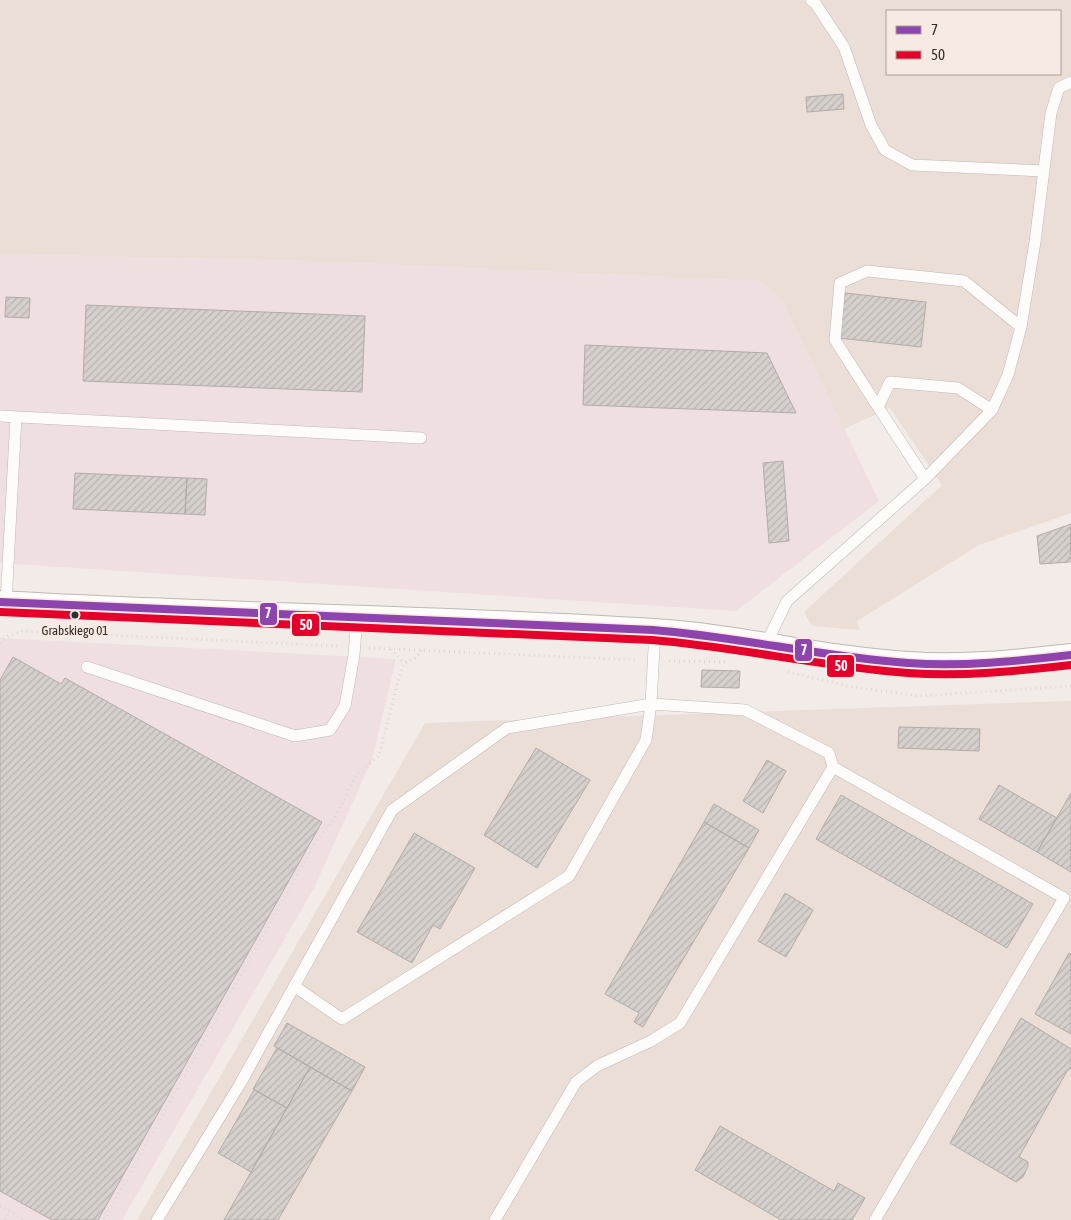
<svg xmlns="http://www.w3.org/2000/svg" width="1071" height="1220" font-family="'Asap Condensed',sans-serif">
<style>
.commercial{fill:#f0dfe0}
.built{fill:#ebded6;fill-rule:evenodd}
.building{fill:url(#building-hatch);stroke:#b2aca9}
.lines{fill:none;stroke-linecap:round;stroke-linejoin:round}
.lane-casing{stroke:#beb8b5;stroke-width:12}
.street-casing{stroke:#beb8b5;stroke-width:24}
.path{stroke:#dbd9d8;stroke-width:3;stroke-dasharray:1 4;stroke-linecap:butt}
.lane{stroke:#fdfcfb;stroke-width:11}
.street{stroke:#fdfcfb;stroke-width:22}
.bus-1-casing{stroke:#f7eae2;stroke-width:11}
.bus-2-casing{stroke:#f7eae2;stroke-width:11}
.bus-1{stroke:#8e44ad;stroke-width:8}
.bus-2{stroke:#e4002b;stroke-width:8}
.bus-dot{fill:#332e2b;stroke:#f7eae2;stroke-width:2}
.labels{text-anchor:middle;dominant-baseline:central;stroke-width:4.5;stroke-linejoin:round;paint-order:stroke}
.bus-label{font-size:13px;fill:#332e2b;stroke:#f7eae2}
.line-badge{stroke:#f7eae2;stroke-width:2}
.badge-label{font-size:14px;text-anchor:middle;font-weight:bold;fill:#fff}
</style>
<defs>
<pattern id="building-hatch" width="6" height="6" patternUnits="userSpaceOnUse" patternTransform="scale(1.25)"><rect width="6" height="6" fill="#d6d0cd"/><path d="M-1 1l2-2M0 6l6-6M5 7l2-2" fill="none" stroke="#b8b3b0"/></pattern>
</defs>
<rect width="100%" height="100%" fill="#f2ebe7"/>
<path class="commercial" d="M0,254L314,261L760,281L782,300L879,501L736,611L0,563Z
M0,638L396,659L372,760L314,888L122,1220H0Z"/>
<path class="built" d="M0,0H1071V513L979,545L857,621L860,630L812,626L804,612L942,485L890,408L844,429L782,300L760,281L314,261L0,254ZM887,11H1060V74H887Z
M1071,701V1220H137L425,723Z"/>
<path class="building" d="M843,94L844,109L807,112L806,97Z
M845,293L926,302L921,347L839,338Z
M6,297L30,298L29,318L5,317Z
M86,305L365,316L362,392L83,381Z
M585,345L767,353L796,413L583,405Z
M783,461L789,541L769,543L763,463Z
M75,473L187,478L185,514L73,509Z
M187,478L207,479L205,515L185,514Z
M1071,524L1070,562L1040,564L1037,536Z
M13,657L61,684L65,678L322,822L98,1220H52L0,1191V680Z
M702,670L740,671L739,688L701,687Z
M899,727L980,729L979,751L898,748Z
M536,748L590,780L537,868L484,835Z
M767,760L786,771L763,813L743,801Z
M999,785L1057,818L1037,852L979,819Z
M1071,793V872L1037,852Z
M841,795L1033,904L1007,948L816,839Z
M714,804L759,830L749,848L704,822Z
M704,822L749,848L643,1027L634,1022L639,1013L605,994Z
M414,833L475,868L440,929L433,925L412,963L357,932Z
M785,893L813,910L786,957L758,941Z
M1069,953L1071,954V1034L1035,1014Z
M1021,1018L1071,1049V1068L1067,1071L1019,1157L1028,1162V1166L1023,1177L1016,1182L950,1143Z
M287,1023L365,1067L352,1091L274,1046Z
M277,1048L310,1067L287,1108L253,1089Z
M310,1067L352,1091L278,1220H224Z
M254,1090L287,1108L251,1172L218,1153Z
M720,1126L834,1191L838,1183L865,1198L852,1220H781L695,1170Z"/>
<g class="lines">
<g class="lane-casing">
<path id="lane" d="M811,0L815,3L844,47L871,125L885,150L912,165L1044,171
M878,407L925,479
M992,410L958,388L890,382L878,407L835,340L840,283L867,271L964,281L1021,327
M0,416L421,438
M6,603L16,417
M767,642L787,601L925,479L992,410L1008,375L1021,327L1035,242L1051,113L1059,88L1071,82
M87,667L295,736L330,730L345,706L354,655L357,617
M294,986L342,1019L569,876L646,740L651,704L655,630
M157,1220L240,1084L392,810L507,728L651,704L745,710L829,753L833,767L1064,898L875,1220
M495,1220L576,1082L597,1066L651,1041L680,1023L833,767"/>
</g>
<g class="street-casing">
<path id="street" d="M0,602C217,615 435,616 653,630C739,635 823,658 909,663C964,667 1017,661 1071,655"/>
</g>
<path class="path" d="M0,643L8,636L23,631L338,646
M369,648L638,660
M391,649L404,663
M669,661L725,662
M788,672L852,687L919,696L1071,686
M0,1206L25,1220
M5,1220L9,1211
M104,1220L317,839L332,823L356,775L379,756L399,677L404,663L416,658L422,650"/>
<use href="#lane" class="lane"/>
<use href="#street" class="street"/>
<g class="bus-1-casing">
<path id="bus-1" d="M0,602L653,630C739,637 823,657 908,663C963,667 1017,661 1071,655"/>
</g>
<g class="bus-2-casing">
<path id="bus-2" d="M0,612L652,640C738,647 822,667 908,673C963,677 1017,671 1071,665"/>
</g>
<use href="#bus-1" class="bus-1"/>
<use href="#bus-2" class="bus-2"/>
</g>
<circle class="bus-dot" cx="75" cy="615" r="4.5"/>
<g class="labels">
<g class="bus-label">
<text x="75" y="630">Grabskiego 01</text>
</g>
</g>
<g class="line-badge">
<rect x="259" y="602" width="19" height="24" rx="5" fill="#8e44ad"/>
<rect x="291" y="613" width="29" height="24" rx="5" fill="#e4002b"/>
<rect x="794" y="638" width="19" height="24" rx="5" fill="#8e44ad"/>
<rect x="826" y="654" width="29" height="24" rx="5" fill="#e4002b"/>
</g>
<g class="badge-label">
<text x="268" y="618">7</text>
<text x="306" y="630">50</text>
<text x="804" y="655">7</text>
<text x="841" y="671">50</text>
</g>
<rect x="886" y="10" width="175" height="65" fill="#f7eae2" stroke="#a99f99"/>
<rect x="896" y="26" width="25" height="8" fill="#8e44ad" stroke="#a99f99"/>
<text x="931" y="35" font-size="15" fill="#332e2b">7</text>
<rect x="896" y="51" width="25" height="8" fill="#e4002b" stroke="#a99f99"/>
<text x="931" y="60" font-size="15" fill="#332e2b">50</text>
</svg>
